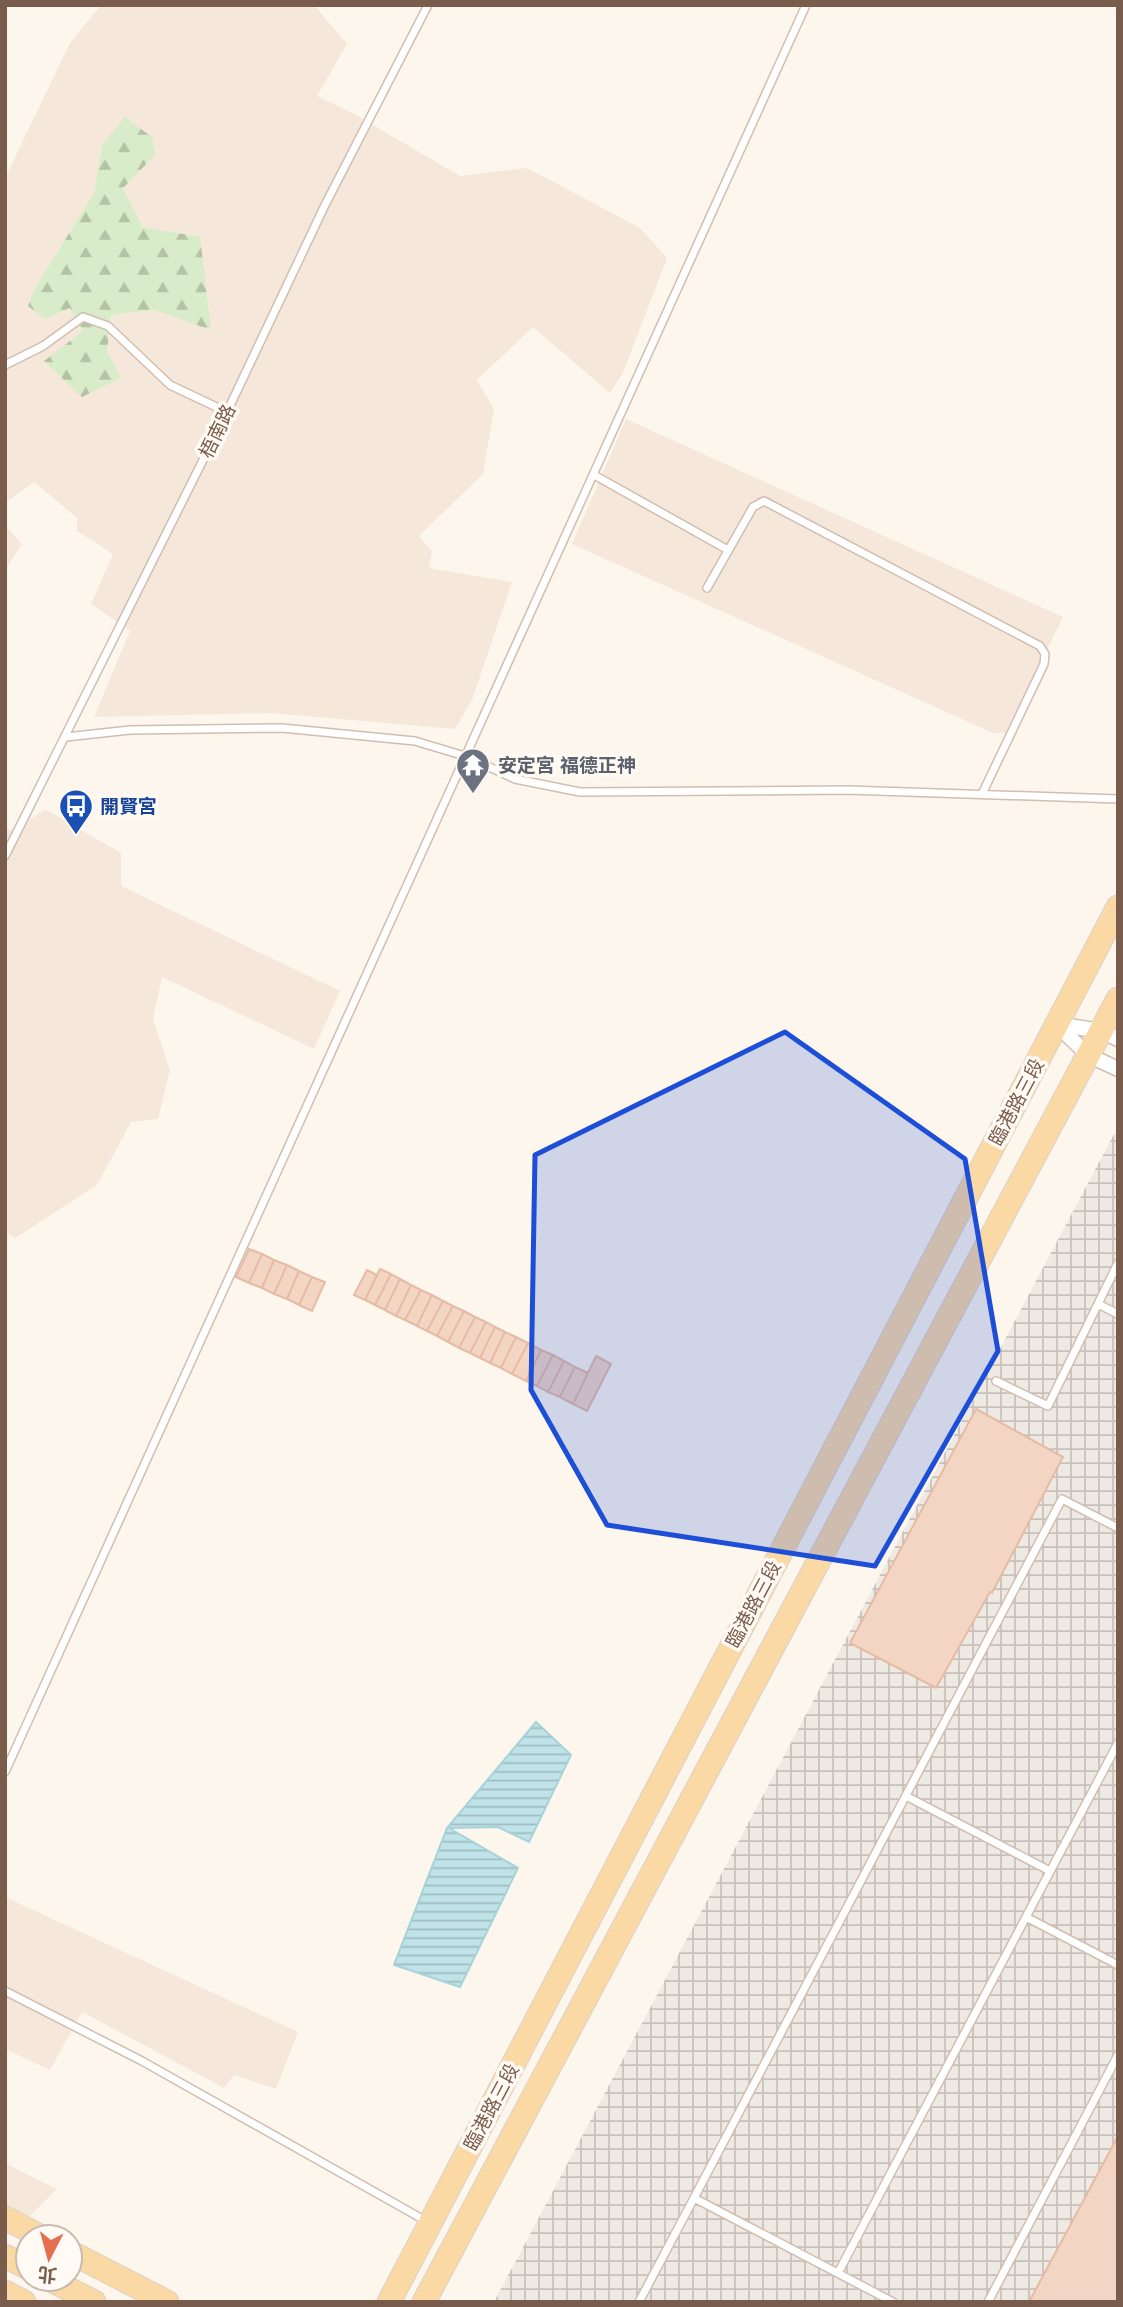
<svg xmlns="http://www.w3.org/2000/svg" width="1123" height="2307" font-family="'Noto Sans','Noto Sans TC',sans-serif">
<style>
.residential{fill:#f5e8da;fill-rule:evenodd}
.industrial{fill:url(#industrial-grid)}
.forest{fill:url(#forest-firs)}
.water{fill:url(#water-rules);stroke:#a5d3da;stroke-width:2}
.building{fill:#f3d5c3;stroke:#e6bba3;stroke-width:2}
.lines{fill:none;stroke-linecap:round;stroke-linejoin:round}
.service-casing{stroke:#d1beb0;stroke-width:10}
.minor-casing{stroke:#d1beb0;stroke-width:17}
.primary-casing{stroke:#dad1cd;stroke-width:25}
.service{stroke:#fff;stroke-width:7}
.minor{stroke:#fff;stroke-width:14}
.primary{stroke:#fbd9a5;stroke-width:23}
.marked{fill:#1d4ed8;fill-opacity:0.2;stroke:#1d4ed8;stroke-width:5;stroke-linejoin:round}
.labels{text-anchor:middle;dominant-baseline:central;stroke-width:7;stroke-linejoin:round;paint-order:stroke}
.street-label{font-size:19px;fill:#7a5c4d;stroke:#fffaf3}
.worship-label{font-size:19px;font-weight:bold;fill:#5b616d;stroke:#fffaf3;text-anchor:start}
.transit-label{font-size:19px;font-weight:bold;fill:#164399;stroke:#fffaf3;text-anchor:start}
</style>
<defs>
<pattern id="industrial-grid" width="8" height="8" patternUnits="userSpaceOnUse" patternTransform="scale(1.75)"><rect width="8" height="8" fill="#efe9e4"/><path d="M0 4h8M4 0v8" fill="none" stroke="#c7c0bb"/></pattern>
<pattern id="forest-firs" width="22" height="20" patternUnits="userSpaceOnUse" patternTransform="scale(1.75)"><rect width="22" height="20" fill="#d8ecc9"/><path d="M5 1l3.5 6h-7zM16 11l3.5 6h-7z" fill="#b4c2a5"/></pattern>
<pattern id="water-rules" width="6" height="5" patternUnits="userSpaceOnUse" patternTransform="scale(1.75)"><rect width="6" height="5" fill="#bfe3e8"/><path d="M0 2.5h6" fill="none" stroke="#a0bbbe"/></pattern>
</defs>
<rect width="100%" height="100%" fill="#fdf6ec"/>
<path class="residential" d="M101,5H314L347,44L317,96L356,115L460,176L527,168L640,228L667,258L623,373L610,393L533,327L477,380L494,409L483,474L419,536L432,552L429,568L512,582L472,700L455,729L271,713L94,717L130,631L91,604L113,554L77,531V518L34,482L5,503V178L70,43ZM102,145L143,227L211,329L154,310L111,315L107,351L83,331L70,308L35,288L94,193Z
M626,419L1063,617L1005,733H993L572,544Z
M5,525L22,544L5,570Z
M45,809L121,853V886L340,991L314,1049L162,977L153,1019L170,1070L158,1119L131,1122L97,1185L15,1238L5,1232V829L15,830Z
M5,1897L298,2032L276,2089L234,2075L224,2088L82,2012L50,2070L5,2049Z
M5,2163L57,2189L28,2218L5,2206Z"/>
<path class="industrial" d="M1118,1130V2302H494L1113,1136Z"/>
<path class="forest" d="M125,117L153,138L155,155L123,188L143,227L200,237L211,330L154,310L111,315L107,351L121,378L82,397L44,361L83,331L70,308L44,319L28,306L35,288L94,193L102,145Z"/>
<path class="water" d="M536,1722L571,1755L529,1842L498,1827L449,1828L518,1868L460,1987L394,1965L447,1828Z"/>
<path class="building" d="M249,1249L262,1254L249,1283L236,1277Z
M262,1254L274,1260L262,1288L249,1283Z
M274,1260L287,1265L274,1294L262,1288Z
M287,1265L299,1271L287,1299L274,1294Z
M380,1269L391,1274L375,1305L365,1300Z
M367,1270L377,1275L365,1300L354,1295Z
M299,1271L312,1277L299,1305L287,1299Z
M391,1274L400,1279L385,1310L375,1305Z
M312,1277L325,1282L312,1311L299,1305Z
M400,1279L411,1285L396,1316L385,1310Z
M411,1285L421,1290L405,1320L396,1316Z
M421,1290L432,1295L417,1326L405,1320Z
M432,1295L443,1301L427,1331L417,1326Z
M443,1301L453,1306L437,1336L427,1331Z
M453,1306L464,1311L448,1342L437,1336Z
M464,1311L475,1317L459,1348L448,1342Z
M475,1317L486,1322L470,1353L459,1348Z
M486,1322L495,1327L480,1358L470,1353Z
M495,1327L505,1332L490,1363L480,1358Z
M505,1332L516,1337L501,1368L490,1363Z
M516,1337L528,1343L512,1374L501,1368Z
M528,1343L541,1350L526,1381L512,1374Z
M541,1350L553,1355L537,1386L526,1381Z
M553,1355L564,1361L548,1392L537,1386Z
M596,1356L611,1364L587,1411L573,1404Z
M564,1361L575,1367L560,1397L548,1392Z
M575,1367L588,1373L573,1404L560,1397Z
M976,1409L1063,1457L992,1593L990,1592L936,1688L850,1643Z
M1118,2136V2302H1029Z"/>
<g class="lines">
<g class="service-casing">
<path id="service" d="M5,365L43,346L83,317L108,326L170,385L227,412
M596,476L728,550
M707,588L753,507L764,501L1040,646L1045,654L1044,664L982,794
M66,737L130,730L282,728L415,741L468,757L515,779L580,792L848,790L1118,799
M5,856L227,412L325,205L428,5
M1098,1304L1118,1314
M996,1381L1048,1406L1118,1263
M5,1772L806,5
M906,1796L1050,1871
M1026,1917L1118,1965
M5,1991L142,2061L426,2221
M838,2273L1118,1743
M639,2302L694,2198
M893,2302L694,2198L1062,1499L1118,1528
M988,2302L1118,2055"/>
</g>
<g class="minor-casing">
<path id="minor" d="M1056,1024L1088,1055L1118,1069
M1056,1024L1101,1031L1118,1039"/>
</g>
<g class="primary-casing">
<path id="primary" d="M5,2218L42,2237
M70,2252L167,2302
M5,2256L28,2268
M49,2279L94,2302
M5,2292L24,2302
M389,2302L1118,907
M424,2302L1118,999"/>
</g>
<use href="#service" class="service"/>
<use href="#minor" class="minor"/>
<use href="#primary" class="primary"/>
</g>
<path class="marked" d="M785,1032L965,1159L998,1351L875,1566L607,1525L531,1390L535,1155Z"/>
<defs>
<g id="temple-pin" transform="scale(1.75)"><path d="M0 17L-7.5 6A9.5 9.5 0 1 1 7.5 6Z" fill="#6b7280" stroke="#fffaf3"/><path d="M0-6L5-2H3V0L6.5 2.5H4V6H1.5V3h-3V6H-4V2.5H-6.5L-3 0V-2H-5Z" fill="#fff"/></g>
<g id="bus-pin" transform="scale(1.75)"><path d="M0 17L-7.5 6A9.5 9.5 0 1 1 7.5 6Z" fill="#1a4fb4" stroke="#fffaf3"/><path d="M-5-6H5V4H4V6H2V4H-2V6H-4V4H-5ZM-3.5-4V0h7V-4ZM-3.5 1.2v1.5H-2V1.2ZM2 1.2v1.5H3.5V1.2Z" fill="#fff"/></g>
</defs>
<g fill-rule="evenodd">
<use href="#temple-pin" x="473" y="765"/>
<use href="#bus-pin" x="76" y="806"/>
</g>
<g class="labels">
<g class="street-label">
<text transform="translate(217 431) rotate(-64)">梧南路</text>
<text transform="translate(1016 1102) rotate(-62)">臨港路三段</text>
<text transform="translate(753 1604) rotate(-62)">臨港路三段</text>
<text transform="translate(491 2107) rotate(-62)">臨港路三段</text>
</g>
<g class="worship-label">
<text x="498" y="765">安定宮 福德正神</text>
</g>
<g class="transit-label">
<text x="100" y="806">開賢宮</text>
</g>
</g>
<rect width="1123" height="2307" fill="none" stroke="#7a5c4d" stroke-width="14"/>
<g transform="translate(49 2258) rotate(186)"><circle r="33" fill="#fffaf3" stroke="#cabbb1" stroke-width="2"/>
<path d="M0-5L12 26L0 18L-12 26Z" fill="#e76f51"/>
<text y="-10" font-size="19" font-weight="bold" text-anchor="middle" fill="#7a5c4d">北</text>
</g>
</svg>
